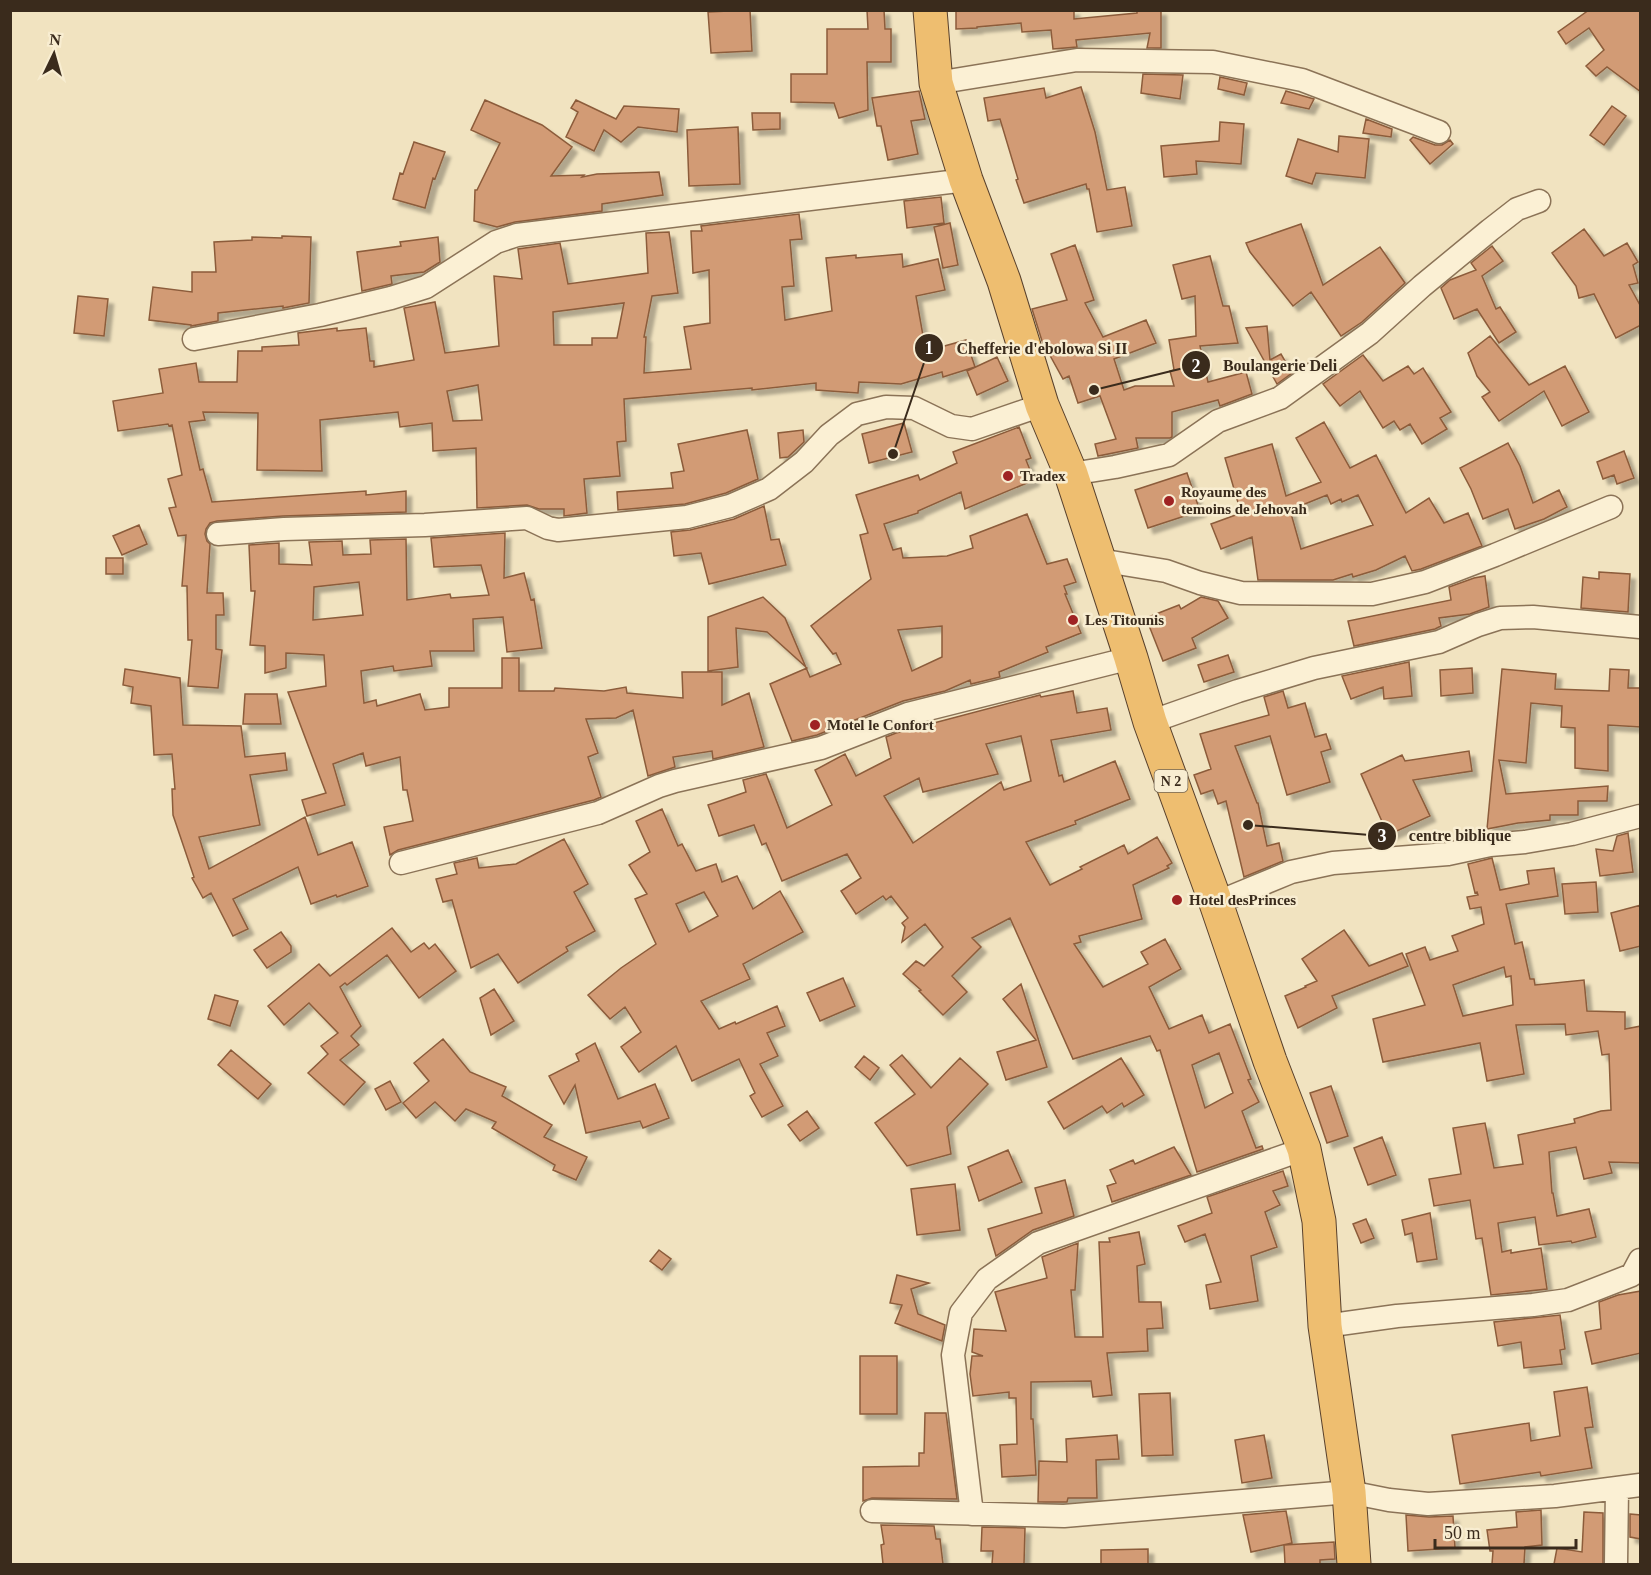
<svg xmlns="http://www.w3.org/2000/svg" width="1651" height="1575" font-family="'Times New Roman',serif">
<style>
.building{fill:#d29b74;stroke:#8c5c3b;stroke-width:1.5;fill-rule:evenodd;filter:url(#shadow)}
.lines{fill:none;stroke-linecap:round;stroke-linejoin:round}
.minor-casing{stroke:#8b7357;stroke-width:25}
.trunk-casing{stroke:#59412c;stroke-width:35}
.minor{stroke:#fbf0d4;stroke-width:22}
.trunk{stroke:#eebe70;stroke-width:33}
.poi-dot{fill:#9f2323;stroke:#f8edd1;stroke-width:2}
.labels{text-anchor:middle;dominant-baseline:central;stroke-width:5;stroke-linejoin:round;paint-order:stroke}
.shield{fill:#f8edd1;stroke:#736552;stroke-width:1.5}
.shield-label{font-size:14px;font-weight:bold;fill:#3a2b1c}
.poi-label{font-size:15px;font-weight:bold;fill:#3a2b1c;stroke:#f8edd1;text-anchor:start}
.leader{fill:none;stroke:#3a2b1c;stroke-width:2}
.callout-dot{fill:#3a2b1c;stroke:#f8edd1;stroke-width:2}
.mark-label{font-size:18px;text-anchor:middle;font-weight:bold;fill:#fff}
.callout-label{font-size:16px;text-anchor:middle;font-weight:bold;fill:#3a2b1c;stroke:#f8edd1;stroke-width:5;stroke-linejoin:round;paint-order:stroke}
</style>
<defs>
<filter id="shadow"><feDropShadow dx="5.5" dy="5.5" stdDeviation="1.5" flood-color="#0004"/></filter>
</defs>
<rect width="100%" height="100%" fill="#f1e3c0"/>
<path class="building" d="M750,10L752,51L711,53L708,12Z
M867,10H884L885,29H891V62H867L868,110L839,118L834,103L791,102V74H827V29H868Z
M956,10H1074V19L1137,13V10H1161V48H1147L1150,33L1076,40L1077,47L1053,49L1051,30L1022,32L1021,23L977,27V28L956,29Z
M1589,10H1641V92L1607,67L1596,76L1586,66L1604,50L1589,28L1566,44L1558,32Z
M1143,74L1183,75L1180,99L1141,93Z
M1220,77L1247,83L1244,95L1218,89Z
M1081,87L1095,132L1107,190L1125,187L1132,226L1097,232L1089,189H1087L1086,184L1024,203L1016,180L1018,179L1000,119L988,121L984,98L1044,88L1046,98Z
M919,91L925,119L911,121L918,154L888,160L881,126H877L872,98Z
M1286,91L1314,99L1309,109L1281,103Z
M485,100L542,125L572,147L551,176L584,175L582,177L597,174L659,172L663,195L602,204V211L515,222L497,227L474,221L475,190H477L500,143L471,130Z
M576,100L616,119L624,106L679,109L677,132L638,127L621,142L604,130L594,151L566,137L578,112L571,108Z
M1612,106L1626,116L1604,145L1590,135Z
M752,113H780V129L753,130Z
M1366,119L1392,129L1391,137L1363,133Z
M1220,122L1244,124L1241,164L1196,161L1197,174L1164,177L1161,146L1219,141Z
M738,127L740,184L689,186L687,130Z
M1339,136L1369,139L1365,178L1316,173L1312,184L1286,176L1298,139L1338,152Z
M1413,137L1435,145H1442L1450,140L1453,144L1430,164L1410,140Z
M414,142L445,152L435,179L433,178L425,208L393,199L400,173L403,174Z
M941,197L944,223L907,228L904,201Z
M799,214L802,239L790,240L794,286L782,287L785,320L832,311L826,258L856,255V258L902,254L903,267L938,259L945,290L916,296L925,347L929,345L930,350L966,340L975,367L943,377L942,372L901,384L859,382L858,393L816,390V383L752,390V388L624,399L626,441L617,442L620,476L584,479L587,513L564,516V509H539L527,505L477,508L476,448L433,451L432,423L400,427L398,412L320,420L322,471L257,470L258,413L203,412L205,420L189,422L200,470L203,469L212,502L366,491V495L406,491V512L283,516L217,521L210,523L206,529L205,534L207,541L210,544L207,593H223L224,615H216V649L222,650L218,688L188,686L192,640H188L187,586H182L186,535L178,536L169,508L176,507L168,479L182,475L172,425L169,426L168,424L118,431L113,401L163,393L159,369L196,363L199,382H237L238,351H262V347L299,345L298,333L337,328V331L366,328L370,361H374V367L414,360L404,308L435,302L445,353L499,346L494,276L522,279L518,249L560,243L568,284L648,273L646,233L669,232L678,293L652,296L644,337H646L644,373L691,369L684,327L710,323L709,270L693,273L691,231H702L701,226ZM624,303L617,338H592V345H554L553,312ZM478,385L482,420L453,421L447,391Z
M950,223L958,265L943,268L934,227Z
M1301,224L1323,285L1380,247L1405,283L1362,322L1341,336L1311,292L1293,306L1250,252L1246,243Z
M1584,229L1604,256L1627,243L1638,262L1633,265L1638,283L1629,285L1641,307V325L1616,338L1594,294L1579,298L1576,286L1552,253Z
M282,236L311,237L309,303L283,308V306L218,313V321L191,326V325L149,320L153,287L192,292V272H216L214,242L252,240V237L282,238Z
M438,237L440,262L424,272L391,276L392,284L362,291L357,252L401,246L400,242Z
M1075,245L1094,300L1085,303L1103,337L1146,320L1156,343L1114,359L1124,390L1135,386H1174L1170,371L1174,370L1169,340L1196,336L1195,296L1182,299L1173,265L1210,256L1223,306H1229L1238,343L1200,346L1208,382L1246,372L1252,394L1220,406L1218,400L1172,412V437L1170,438H1136L1138,448L1098,456L1095,444L1116,439L1100,396L1078,403L1069,376L1063,379L1042,341L1032,309L1067,300L1051,254Z
M1492,246L1503,261L1482,276L1496,309L1500,307L1516,332L1499,343L1477,309L1454,319L1441,288L1450,280L1476,270L1471,263Z
M78,296L108,299L104,336L74,333Z
M1267,326L1270,360L1281,354L1292,373L1277,384L1246,328Z
M1490,336L1529,385L1565,366L1589,412L1562,426L1544,391L1499,421L1482,397L1490,392L1477,376L1468,353Z
M1363,355L1383,381L1408,366L1414,374L1423,368L1451,412L1440,418L1447,429L1422,444L1410,424L1400,430L1394,421L1383,428L1360,391L1340,406L1323,384Z
M997,357L1008,381L977,395L967,371Z
M1324,422L1350,468L1376,455L1406,513L1429,498L1444,523L1468,513L1482,546L1421,569L1412,571L1405,556L1376,570L1353,577L1352,574L1333,580H1258L1252,537L1221,549L1211,524L1241,513L1225,458L1272,444L1286,496L1321,482L1296,438ZM1327,495L1331,504L1341,499L1342,502L1358,495L1373,525L1301,549L1290,510Z
M904,423L912,452L869,463L862,434Z
M1019,427L1031,458L1026,460L1034,480L965,509L961,492L918,511V513L884,524L893,550L901,548L903,558L947,556L973,548L970,536L1027,514L1047,564L1067,559L1076,582L1064,586L1067,594H1065L1081,633L1046,647L1048,652L999,672L1000,677L971,684L970,680L945,691L903,701L817,735L792,741L770,684L807,668L767,632L736,628L738,667L708,671V617L763,597L785,618L810,677L841,664L836,653L833,654L811,626L871,579L860,535L868,533L856,495L918,475L920,480L957,463L953,452ZM942,626V657L912,671L898,630Z
M747,430L758,479L726,493L685,504L618,510L617,492L673,488L671,473L684,471L678,444Z
M803,430L804,442L788,457L780,458L778,433Z
M1508,443L1520,466L1533,503L1559,490L1567,507L1544,519L1515,529L1508,509L1483,519L1471,489L1460,468Z
M1624,451L1634,478L1617,484L1614,475L1603,479L1597,462Z
M1187,473L1200,511L1148,528L1135,490Z
M764,506L771,540L779,539L786,565L709,584L701,553L674,556L671,532L690,530L734,519Z
M139,525L147,544L122,555L113,536Z
M505,533L504,578L524,573L531,600L534,599L542,648L507,652L503,617L473,619L474,651H430L432,666L394,671L393,666L361,671L364,703L376,700L377,706L420,694L425,710L449,707V688H502V658H519V691H554L555,688L604,691L626,687L627,693L683,698L682,672H722V705L749,693L764,747L713,759L712,751L673,757L675,767L648,776L633,710L616,718L586,719L598,753L588,757L601,797L594,800L398,850L390,855L384,827L413,821L407,790H403L400,757L366,766L363,753L333,764L345,805L307,816L302,800L326,793L288,692L326,686L324,655L286,653V668L265,673V646L250,645L255,591H251L249,545L279,543V564L312,565L309,542L342,541L343,555L371,554L370,540L406,539L407,600L450,594L451,598L489,595L481,565L434,567L431,538ZM359,582L363,615L313,620L314,587Z
M106,558H123V574H106Z
M1599,572L1630,574L1628,612L1581,608L1583,577L1599,579Z
M1485,576L1489,607L1470,614L1439,618L1441,626L1435,629L1354,646L1348,621L1451,600L1449,587L1474,578Z
M1201,597L1218,601L1228,618L1192,638L1196,648L1163,661L1146,618L1179,605L1181,609Z
M1228,655L1234,672L1204,682L1198,665Z
M1409,662L1412,696L1384,699L1383,687L1351,699L1342,676Z
M1472,668L1473,693L1441,696L1440,670Z
M125,669L180,678L183,725L241,726L245,757L285,753L287,770L250,775L260,825L199,837L209,869L305,817L318,855L352,842L368,886L337,897L336,895L311,904L298,867L233,899L248,929L233,936L211,893L203,898L192,878L194,877L173,815L172,789H175L172,754L154,755L151,706L131,703L133,687L123,685Z
M1502,669L1556,674L1555,689L1609,691L1610,669L1629,670L1628,688H1641V727L1608,725V771L1575,768V728L1561,727L1562,706L1531,703L1526,763L1499,760L1506,794L1608,786L1607,801H1578V815H1550V820L1518,823L1487,829Z
M1073,691L1077,713L1107,708L1111,730L1051,740L1059,776L1062,775L1064,782L1115,761L1130,799L1075,821L1076,824L1026,842L1050,885L1082,869L1080,867L1124,845L1128,854L1157,837L1172,863L1167,866L1169,868L1133,885L1142,919L1079,936L1081,942L1074,944L1103,987L1148,964L1141,952L1165,939L1181,969L1149,987L1169,1029L1202,1015L1209,1033L1230,1024L1251,1079L1248,1080L1259,1102L1242,1111L1256,1148L1262,1146L1263,1149L1197,1172L1160,1050L1157,1051L1150,1036L1073,1059L1010,918L972,938L981,947L952,976L967,992L943,1015L919,991L921,990L903,974L916,961L924,966L943,947L925,924L902,942L905,927L902,923L908,918L891,896L886,900L883,896L856,914L841,891L861,878L847,854L782,881L766,843L762,845L754,825L719,836L708,805L746,792L743,780L766,774L787,828L832,805L815,770L845,754L856,776L891,758L886,737L896,733L1040,695L1041,697ZM1021,736L1031,781L1004,790L1001,782L913,843L884,796L919,778L923,792L998,774L986,744ZM1219,1053L1233,1093L1205,1108L1192,1065Z
M1283,691L1288,708L1305,703L1315,737L1326,734L1331,749L1321,752L1330,782L1287,795L1270,736L1235,746L1257,803H1258L1267,846L1279,843L1283,861L1244,877L1226,801L1218,804L1213,790L1201,794L1194,775L1211,769L1200,734L1269,715L1264,697Z
M245,694H277L281,724H243Z
M1469,751L1472,771L1413,780L1430,816L1388,835L1361,774L1402,755L1405,761Z
M662,809L678,846L682,844L696,871L716,864L722,882L737,876L753,909L780,891L803,932L743,964L750,979L701,1001L719,1029L735,1022L736,1024L777,1006L785,1026L767,1033L778,1056L760,1064L783,1106L762,1117L750,1096L755,1093L739,1059L692,1081L676,1046L639,1072L621,1047L641,1032L625,1007L610,1019L588,995L621,968L656,944L635,899L647,894L629,865L650,852L636,821ZM704,892L718,916L689,932L676,904Z
M1628,833L1633,872L1600,876L1596,849L1613,851L1617,836Z
M564,839L588,884L574,892L595,931L566,947L568,951L518,983L498,954L471,968L452,900L443,902L436,879L457,874L454,863L477,858L479,868L516,864Z
M1492,858L1500,890L1529,884L1527,871L1554,868L1558,896L1506,904L1515,944L1522,942L1530,979H1534L1535,985L1584,980L1587,1011L1625,1012V1029L1641,1026V1163L1609,1162L1612,1173L1584,1179L1576,1147L1549,1152L1552,1193H1553L1557,1216L1589,1209L1596,1237L1572,1243L1571,1241L1539,1245L1535,1217L1498,1223L1502,1252L1511,1250V1253L1541,1248L1547,1289L1491,1295L1482,1238L1476,1239L1470,1200L1434,1206L1429,1179L1461,1174L1453,1128L1485,1123L1494,1168L1523,1164L1518,1135L1575,1123L1574,1119L1601,1111L1611,1110L1609,1054L1602,1055L1598,1031L1566,1035L1565,1024L1516,1025L1524,1074L1487,1081L1480,1043L1383,1062L1373,1019L1425,1005L1406,954L1425,947L1430,960L1458,951L1452,936L1484,924L1481,907L1470,909L1467,897L1478,895L1477,892L1475,893L1468,864ZM1504,967L1506,977L1511,976L1513,1005L1463,1016L1453,985Z
M1596,882L1598,912L1565,914L1562,884Z
M1641,905V946L1620,951L1611,913Z
M392,928L411,952L424,943L429,949L435,944L456,971L419,998L387,955L347,985L345,983L340,987L361,1026L351,1036L359,1045L340,1060L365,1082L344,1105L308,1073L328,1054L321,1046L338,1033L309,1003L284,1025L268,1006L319,964L330,976Z
M1344,930L1369,966L1402,953L1408,966L1332,996L1337,1008L1298,1028L1285,996L1306,987L1305,986L1317,981L1302,959Z
M281,932L291,946V952L267,968L254,950Z
M843,978L855,1006L820,1021L807,993Z
M1021,984L1047,1067L1006,1080L997,1052L1036,1040L1003,999Z
M494,989L514,1021L491,1035L480,998Z
M215,995L238,1001L230,1026L208,1019Z
M443,1039L470,1072L506,1087L502,1096L552,1125L544,1137L587,1157L576,1180L553,1170L555,1165L492,1128L496,1122L466,1109L455,1121L435,1102L416,1118L403,1103L429,1081L414,1063Z
M595,1043L618,1099L655,1084L669,1118L643,1128L640,1121L586,1133L575,1085L564,1104L549,1076L579,1061L576,1054Z
M231,1050L271,1084L258,1099L218,1065Z
M902,1055L931,1088L960,1058L988,1084L947,1127L951,1154L907,1166L875,1123L915,1094L890,1065Z
M864,1056L879,1068L870,1080L855,1067Z
M1121,1058L1144,1095L1124,1107L1122,1103L1107,1113L1102,1106L1064,1129L1048,1102Z
M390,1081L401,1102L386,1110L375,1089Z
M1331,1086L1348,1136L1327,1143L1310,1093Z
M807,1111L819,1128L800,1141L788,1125Z
M1382,1137L1396,1175L1368,1185L1354,1148Z
M1174,1147L1191,1175L1112,1202L1107,1186L1116,1183L1110,1170L1133,1160L1135,1164Z
M1008,1150L1022,1182L979,1201L968,1167Z
M1283,1171L1288,1186L1273,1191L1280,1205L1265,1212L1277,1247L1251,1256L1258,1301L1210,1309L1206,1285L1221,1282L1205,1234L1185,1242L1178,1226L1212,1213L1207,1197Z
M1065,1180L1074,1216L1033,1230L996,1256L988,1229L1042,1213L1035,1188Z
M955,1184L960,1230L917,1235L911,1189Z
M1430,1213L1437,1259L1417,1262L1412,1233L1405,1235L1402,1220Z
M1366,1219L1374,1238L1361,1243L1353,1224Z
M1139,1232L1145,1264L1137,1266L1139,1302H1161L1163,1328L1147,1329L1148,1351L1107,1353L1112,1395L1093,1397L1091,1381L1031,1382V1419H1033L1036,1475L1002,1477L1000,1445L1017,1444L1016,1398H1009V1392L973,1396L970,1374L972,1356H983L972,1352L974,1329L1006,1331L995,1292L1047,1278L1042,1257L1078,1243L1075,1290H1071L1075,1337H1103L1099,1242H1110L1109,1238Z
M659,1250L671,1259L662,1270L650,1261Z
M897,1275L929,1283L911,1289L918,1314L945,1325L942,1341L895,1323L902,1305L890,1303Z
M1641,1291V1353L1592,1364L1585,1332L1601,1329L1599,1302L1618,1295Z
M1560,1315L1565,1349L1560,1350L1562,1364L1524,1368L1521,1342L1498,1346L1494,1322Z
M860,1356H897V1414H860Z
M1587,1387L1593,1427L1585,1428L1592,1468L1541,1476L1540,1472L1460,1484L1452,1435L1529,1423L1531,1441L1560,1436L1554,1392Z
M1170,1393L1173,1455L1142,1456L1139,1394Z
M925,1413H946L957,1499L872,1498L863,1501V1467L919,1466V1453H924Z
M1117,1435L1119,1459L1096,1460L1097,1498H1068L1067,1502H1038L1039,1461L1067,1462L1066,1439Z
M1264,1435L1272,1478L1242,1483L1235,1440Z
M1541,1510L1542,1545L1525,1547L1524,1564H1492L1493,1551H1490L1487,1530L1517,1527L1516,1512Z
M1286,1511L1292,1543L1251,1552L1243,1515Z
M1584,1512L1603,1513V1564H1554L1557,1548L1582,1552Z
M1630,1514L1641,1515V1539L1630,1537Z
M1406,1515L1429,1517L1453,1516L1455,1548L1408,1551Z
M881,1525L934,1526L936,1539H940L943,1564H883L881,1545L884,1544Z
M982,1527L1025,1528L1024,1564H992L993,1551H981Z
M1334,1542L1335,1559L1320,1560V1564H1285L1284,1545Z
M1148,1549V1564H1101V1550Z"/>
<g class="lines">
<g class="minor-casing">
<path id="minor" d="M936,83L1077,60L1213,62L1302,80L1439,132
M194,339L320,315L391,298L426,287L496,242L517,235L966,180
M1071,474L1115,467L1169,455L1218,421L1280,398L1370,333L1422,286L1490,230L1517,209L1539,201
M218,534L284,529L425,525L527,518L548,528L558,530L687,517L730,506L769,489L804,462L829,435L857,414L886,407L914,408L951,426L972,429L1042,405
M1099,560L1166,571L1200,583L1241,593L1372,594L1425,582L1495,555L1611,507
M1150,722L1238,691L1314,668L1439,642L1478,625L1500,618L1533,617L1640,627
M401,863L598,813L659,786L675,781L821,748L908,714L1131,658
M1216,903L1291,872L1333,863L1448,854L1490,845L1525,842L1572,834L1640,816
M1325,1326L1397,1316L1533,1305L1568,1300L1632,1275L1640,1260
M872,1511L1064,1516L1349,1492L1389,1500L1428,1504L1555,1496L1640,1485
M972,1514L953,1355L961,1313L987,1279L1038,1243L1304,1149
M1616,1564L1617,1488"/>
</g>
<g class="trunk-casing">
<path id="trunk" d="M930,10L936,83L966,180L1004,281L1042,405L1071,474L1131,658L1150,722L1216,903L1270,1061L1304,1149L1319,1221L1325,1326L1349,1492L1354,1564"/>
</g>
<use href="#minor" class="minor"/>
<use href="#trunk" class="trunk"/>
</g>
<g class="poi-dot">
<circle cx="1008" cy="476" r="6"/>
<circle cx="1169" cy="501" r="6"/>
<circle cx="1073" cy="620" r="6"/>
<circle cx="815" cy="725" r="6"/>
<circle cx="1177" cy="900" r="6"/>
</g>
<g class="labels">
<rect class="shield" x="1154.5" y="770" width="33" height="22" rx="4.5"/>
<g class="shield-label">
<text x="1171" y="781">N 2</text>
</g>
<g class="poi-label">
<text x="1020" y="476">Tradex</text>
<text x="1181" y="492">Royaume des<tspan x="1181" dy="17">temoins de Jehovah</tspan></text>
<text x="1085" y="620">Les Titounis</text>
<text x="827" y="725">Motel le Confort</text>
<text x="1189" y="900">Hotel desPrinces</text>
</g>
</g>
<path class="leader" d="M893 454L929 348M1094 390L1196 365M1248 825L1382 836"/>
<g class="callout-dot">
<circle cx="893" cy="454" r="6"/>
<circle cx="1094" cy="390" r="6"/>
<circle cx="1248" cy="825" r="6"/>
<circle cx="929" cy="348" r="15"/>
<circle cx="1196" cy="365" r="15"/>
<circle cx="1382" cy="836" r="15"/>
</g>
<g class="mark-label">
<text x="929" y="354">1</text>
<text x="1196" y="372">2</text>
<text x="1382" y="842">3</text>
</g>
<g class="callout-label">
<text x="1042" y="354">Chefferie d'ebolowa Si II</text>
<text x="1280" y="371">Boulangerie Deli</text>
<text x="1460" y="841">centre biblique</text>
</g>
<rect width="1651" height="1575" fill="none" stroke="#3a2b1c" stroke-width="24"/>
<g transform="translate(54 54) rotate(5)" stroke="#f8edd1" stroke-width="4.5" paint-order="stroke">
<path d="M0-4.5L10 22L0 15L-10 22Z" fill="#3a2b1c"/>
<text y="-9" font-size="16" font-weight="bold" text-anchor="middle" fill="#3a2b1c">N</text>
</g>
<path d="M1435 1539v9h141v-9" fill="none" stroke="#3a2b1c" stroke-width="3"/>
<text x="1444" y="1539" font-size="18" fill="#3a2b1c" stroke="#f8edd1" stroke-width="4.5" paint-order="stroke">50 m</text>
</svg>
